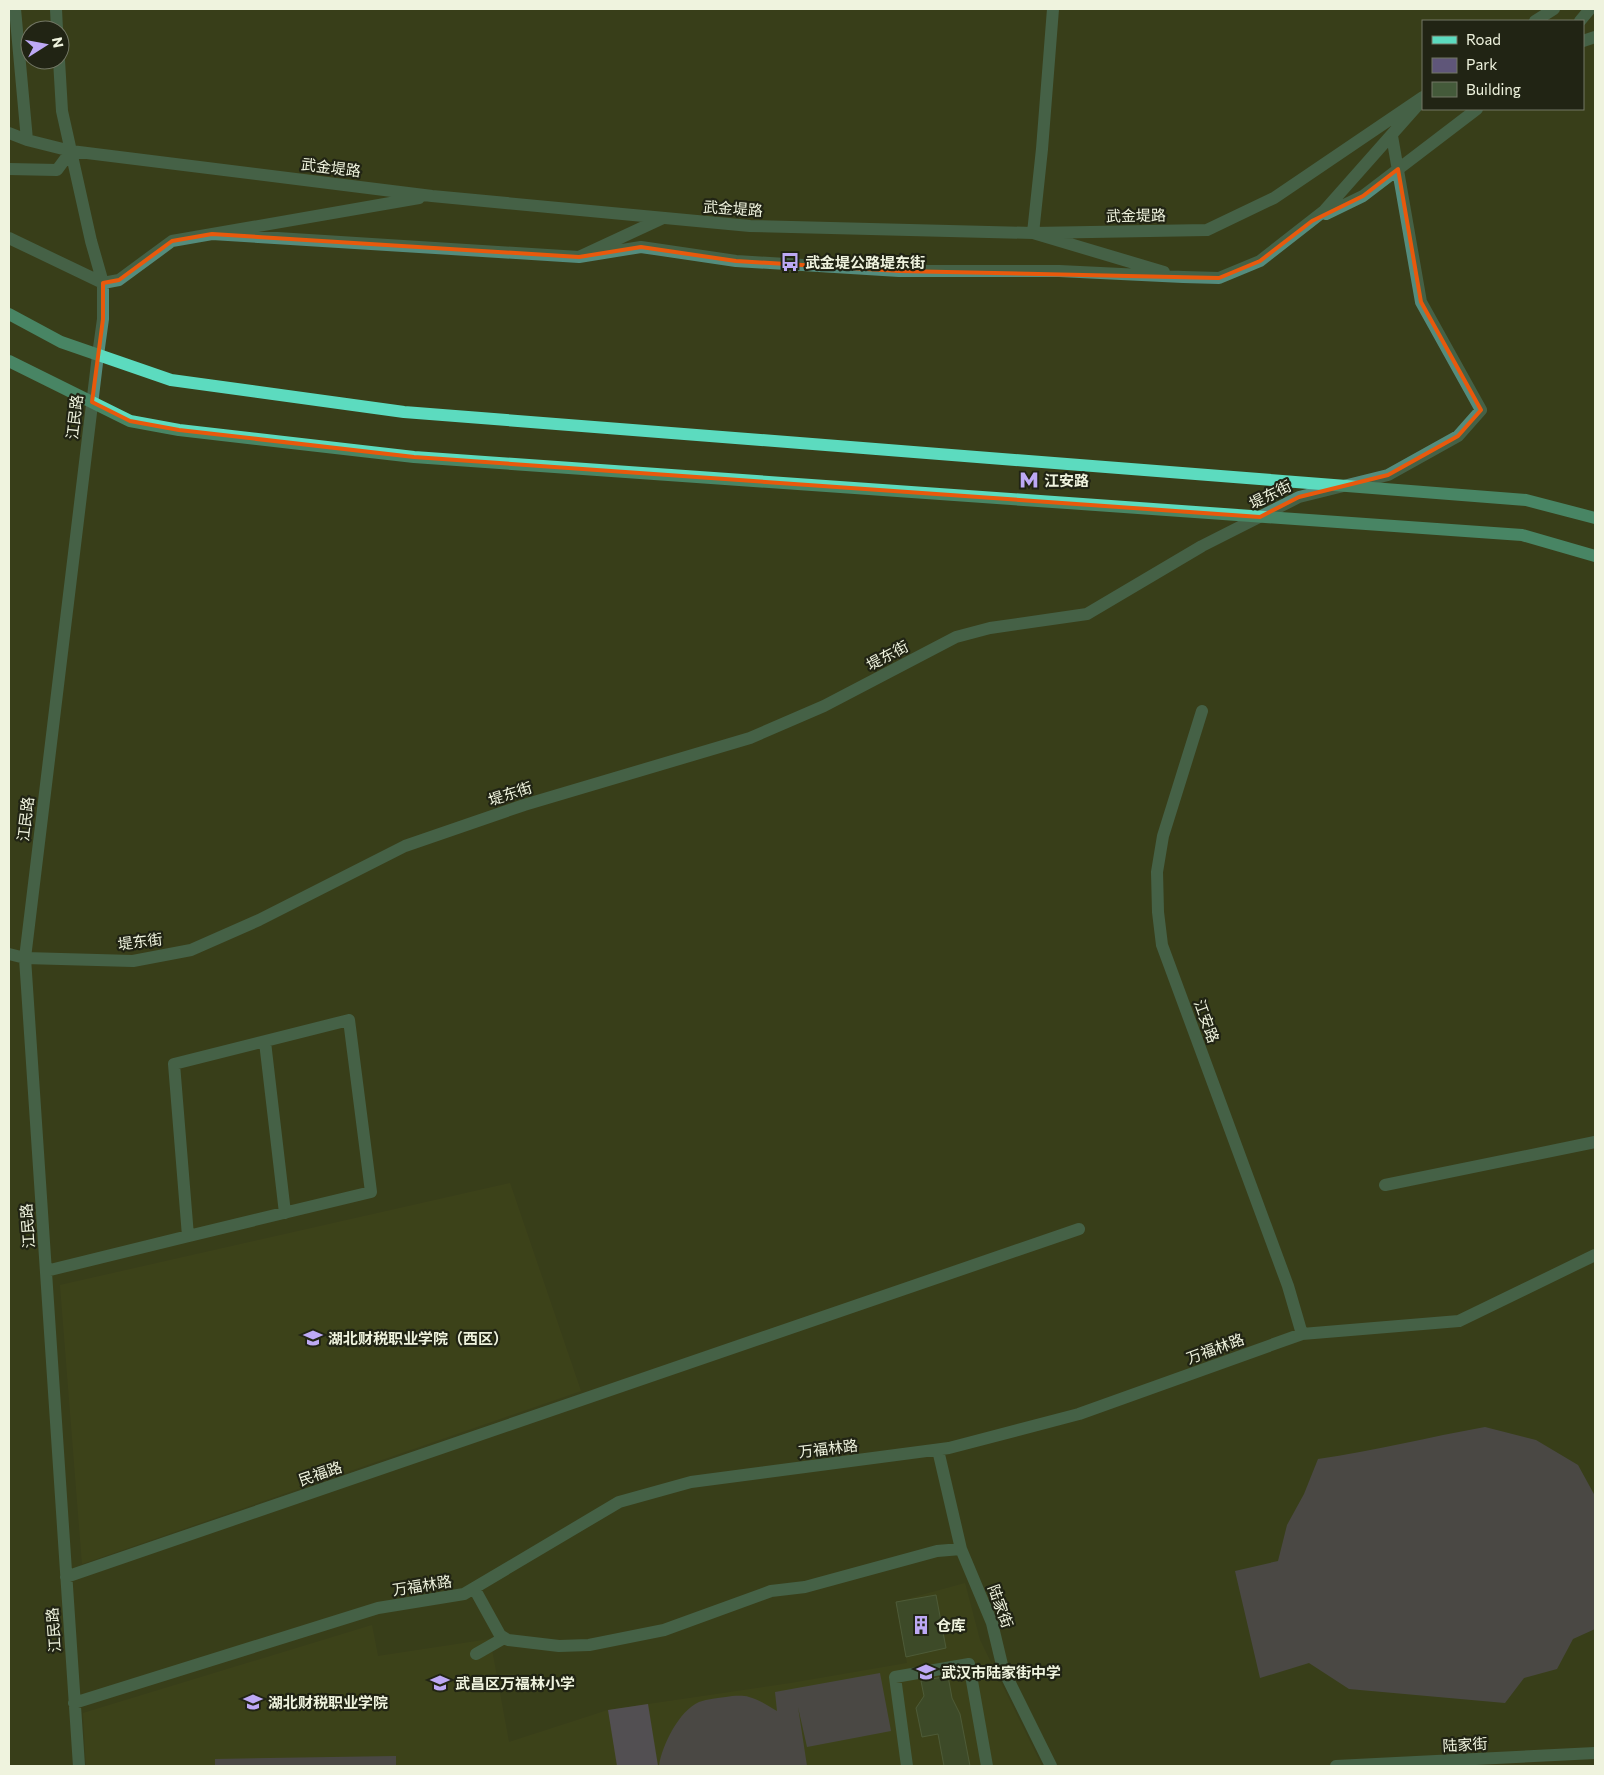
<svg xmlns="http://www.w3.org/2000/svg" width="1604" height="1775" font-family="Commissioner,'Noto Sans SC',sans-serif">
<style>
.built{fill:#42481a}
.green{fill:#5f5679}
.forest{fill:#726498}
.building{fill:#445a3a;stroke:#667d5c}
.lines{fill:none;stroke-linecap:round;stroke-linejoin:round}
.minor{stroke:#548c7d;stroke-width:12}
.major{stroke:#5cdbbf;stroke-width:12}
.marked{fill:none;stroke:#e8590c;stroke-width:4;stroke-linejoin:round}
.labels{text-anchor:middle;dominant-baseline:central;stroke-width:4.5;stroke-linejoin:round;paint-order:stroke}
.street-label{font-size:15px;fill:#eff3de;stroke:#212414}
.poi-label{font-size:15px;font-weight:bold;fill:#eff3de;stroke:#212414;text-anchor:start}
</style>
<rect width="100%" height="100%" fill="#393e1a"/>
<path class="built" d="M510,1183L581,1391L82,1564L60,1285Z
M965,1583L980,1640L1042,1766H86L83,1713L372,1625L378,1656L490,1639L509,1742L608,1710L791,1683L907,1663L896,1602Z"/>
<path class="green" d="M1485,1427L1536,1440L1578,1465L1595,1496V1629L1573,1639L1557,1669L1524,1678L1505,1703L1349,1689L1309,1663L1260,1678L1235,1571L1278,1561L1287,1525L1304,1494L1318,1459C1374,1451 1429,1437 1485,1427Z
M880,1673L891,1731L807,1747L798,1707L807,1766H659C662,1745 679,1711 699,1702C708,1699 718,1698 726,1697C733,1696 742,1695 749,1697C760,1700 769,1706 777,1711L775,1692Z
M396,1756V1766H215V1759Z"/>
<path class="forest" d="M648,1704L658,1766H617L608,1710Z"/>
<path class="building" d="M936,1595L946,1648L906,1657L896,1602Z
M948,1676L952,1698L960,1714L970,1766H944L938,1734L922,1737L916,1708L924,1696L921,1681Z"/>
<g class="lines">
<path class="minor" d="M15,9L27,140
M56,9L57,30
M1053,9L1042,149L1033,233L1164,272
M1535,21L1554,9
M1580,21L1590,9
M1583,41L1595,37
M59,60L62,111L91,241L103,283V319L98,355L25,958L79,1766
M9,133L27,140L71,151L432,196L750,226L1033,233L1207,230L1274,198L1423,97
M9,169L57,170L71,151
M1326,214L1363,196L1477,109
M212,234L579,257L663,218
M9,238L103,283L119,280L172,241L419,198
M579,257L641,247L736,261L899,271H1059L1183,277L1219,278L1260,261L1324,211L1417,106
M1202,711L1163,836L1157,872L1158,912L1162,945L1288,1286L1302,1334
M9,954L25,958L133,961L191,950L259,920L405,846L524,805L750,738L824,706L956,637L990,628L1087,614L1202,546L1299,497L1388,475L1458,436L1481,410L1421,302L1392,136
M265,1042L285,1213
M1385,1185L1595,1142
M46,1271C154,1244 263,1218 371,1192L349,1020L174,1064L188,1236
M938,1450L961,1549L992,1623L1003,1669L1051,1766
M66,1577L1079,1229
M474,1588L500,1635L508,1640L559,1646L589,1645L664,1630L771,1591L805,1587L937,1551L961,1549
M476,1654L504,1638
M74,1703L378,1608L464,1594L619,1502L691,1482L949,1448L1079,1414L1302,1334L1459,1321L1595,1255
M907,1766L895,1677L969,1664L987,1766
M1336,1766L1595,1753"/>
<path class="major" d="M9,314L61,342L171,380L404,412L1526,500L1595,518
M9,361L130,421L179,430L414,457L1522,535L1595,556"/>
</g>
<path d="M0 0H1604V1775H0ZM1398,169L1421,302L1481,410L1458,436L1388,475L1299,497L1260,517L414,457L179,430L130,421L92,402L103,319V283L119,280L172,241L212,234L579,257L641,247L736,261L899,271L1219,278L1260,261L1312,221L1363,196Z" fill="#393e1a" fill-opacity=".55" fill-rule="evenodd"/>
<path class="marked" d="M1398,169L1421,302L1481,410L1458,436L1388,475L1299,497L1260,517L414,457L179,430L130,421L92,402L103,319V283L119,280L172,241L212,234L579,257L641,247L736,261L899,271L1219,278L1260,261L1312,221L1363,196Z"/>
<defs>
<g id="bus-bare" transform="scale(1.5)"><path d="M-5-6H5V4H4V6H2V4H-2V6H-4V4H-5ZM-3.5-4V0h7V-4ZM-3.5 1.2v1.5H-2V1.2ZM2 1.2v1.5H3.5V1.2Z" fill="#bda9f5" stroke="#212414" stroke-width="2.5" paint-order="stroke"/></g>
<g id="metro-bare" transform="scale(1.5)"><path d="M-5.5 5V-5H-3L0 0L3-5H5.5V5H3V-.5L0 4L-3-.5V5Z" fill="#bda9f5" stroke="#212414" stroke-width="2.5" paint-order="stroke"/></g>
<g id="university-bare" transform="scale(1.5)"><path d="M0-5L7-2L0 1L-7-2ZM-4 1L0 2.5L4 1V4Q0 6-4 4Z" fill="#bda9f5" stroke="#212414" stroke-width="2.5" paint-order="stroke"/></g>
<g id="building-bare" transform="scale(1.5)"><path d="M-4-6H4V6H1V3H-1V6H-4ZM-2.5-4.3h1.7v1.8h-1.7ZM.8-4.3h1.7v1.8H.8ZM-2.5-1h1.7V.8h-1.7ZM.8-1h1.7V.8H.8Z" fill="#bda9f5" stroke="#212414" stroke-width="2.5" paint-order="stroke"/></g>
<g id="school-bare" transform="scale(1.5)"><path d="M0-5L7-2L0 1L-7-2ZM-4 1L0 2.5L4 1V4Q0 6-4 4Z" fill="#bda9f5" stroke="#212414" stroke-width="2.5" paint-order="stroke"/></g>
</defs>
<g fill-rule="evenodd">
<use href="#bus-bare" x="790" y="262"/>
<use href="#metro-bare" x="1029" y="480"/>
<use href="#university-bare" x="313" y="1338"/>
<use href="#building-bare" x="921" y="1625"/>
<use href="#school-bare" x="926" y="1672"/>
<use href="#school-bare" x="440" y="1683"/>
<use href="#university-bare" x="253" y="1702"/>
</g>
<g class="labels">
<g class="street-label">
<text transform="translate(331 167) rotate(7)">武金堤路</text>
<text transform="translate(733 208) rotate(4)">武金堤路</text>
<text transform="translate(1136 215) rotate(-1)">武金堤路</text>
<text transform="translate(74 417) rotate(-83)">江民路</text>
<text transform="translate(1270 494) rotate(-26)">堤东街</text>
<text transform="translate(887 655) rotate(-28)">堤东街</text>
<text transform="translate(510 793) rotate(-18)">堤东街</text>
<text transform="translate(25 819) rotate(-83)">江民路</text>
<text transform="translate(140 941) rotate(-7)">堤东街</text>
<text transform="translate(1207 1021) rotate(70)">江安路</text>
<text transform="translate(27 1226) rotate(-94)">江民路</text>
<text transform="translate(1215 1348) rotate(-20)">万福林路</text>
<text transform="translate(828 1448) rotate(-7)">万福林路</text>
<text transform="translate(320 1473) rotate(-19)">民福路</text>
<text transform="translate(422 1585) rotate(-9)">万福林路</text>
<text transform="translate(1001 1606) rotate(70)">陆家街</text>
<text transform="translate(53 1630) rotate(-94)">江民路</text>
<text transform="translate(1465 1744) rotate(-3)">陆家街</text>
</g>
<g class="poi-label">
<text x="805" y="262">武金堤公路堤东街</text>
<text x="1044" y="480">江安路</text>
<text x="328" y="1338">湖北财税职业学院（西区）</text>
<text x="936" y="1625">仓库</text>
<text x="941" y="1672">武汉市陆家街中学</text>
<text x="455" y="1683">武昌区万福林小学</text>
<text x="268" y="1702">湖北财税职业学院</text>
</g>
</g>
<rect width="1604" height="1775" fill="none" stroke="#eff3de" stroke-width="20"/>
<rect x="1422" y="20" width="162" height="90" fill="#212414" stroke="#737765"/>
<rect x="1432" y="36" width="25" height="8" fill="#5cdbbf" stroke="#737765"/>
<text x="1466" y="45" font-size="15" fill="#eff3de">Road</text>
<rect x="1432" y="58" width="25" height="15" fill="#5f5679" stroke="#737765"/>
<text x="1466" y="70" font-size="15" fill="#eff3de">Park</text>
<rect x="1432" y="82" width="25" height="15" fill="#445a3a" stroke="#737765"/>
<text x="1466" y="95" font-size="15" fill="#eff3de">Building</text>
<g transform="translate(45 45) rotate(79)"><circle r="24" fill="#212414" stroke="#737765"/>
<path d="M0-4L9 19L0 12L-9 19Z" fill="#bda9f5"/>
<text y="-8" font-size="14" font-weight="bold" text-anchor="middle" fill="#eff3de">N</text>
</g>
</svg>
